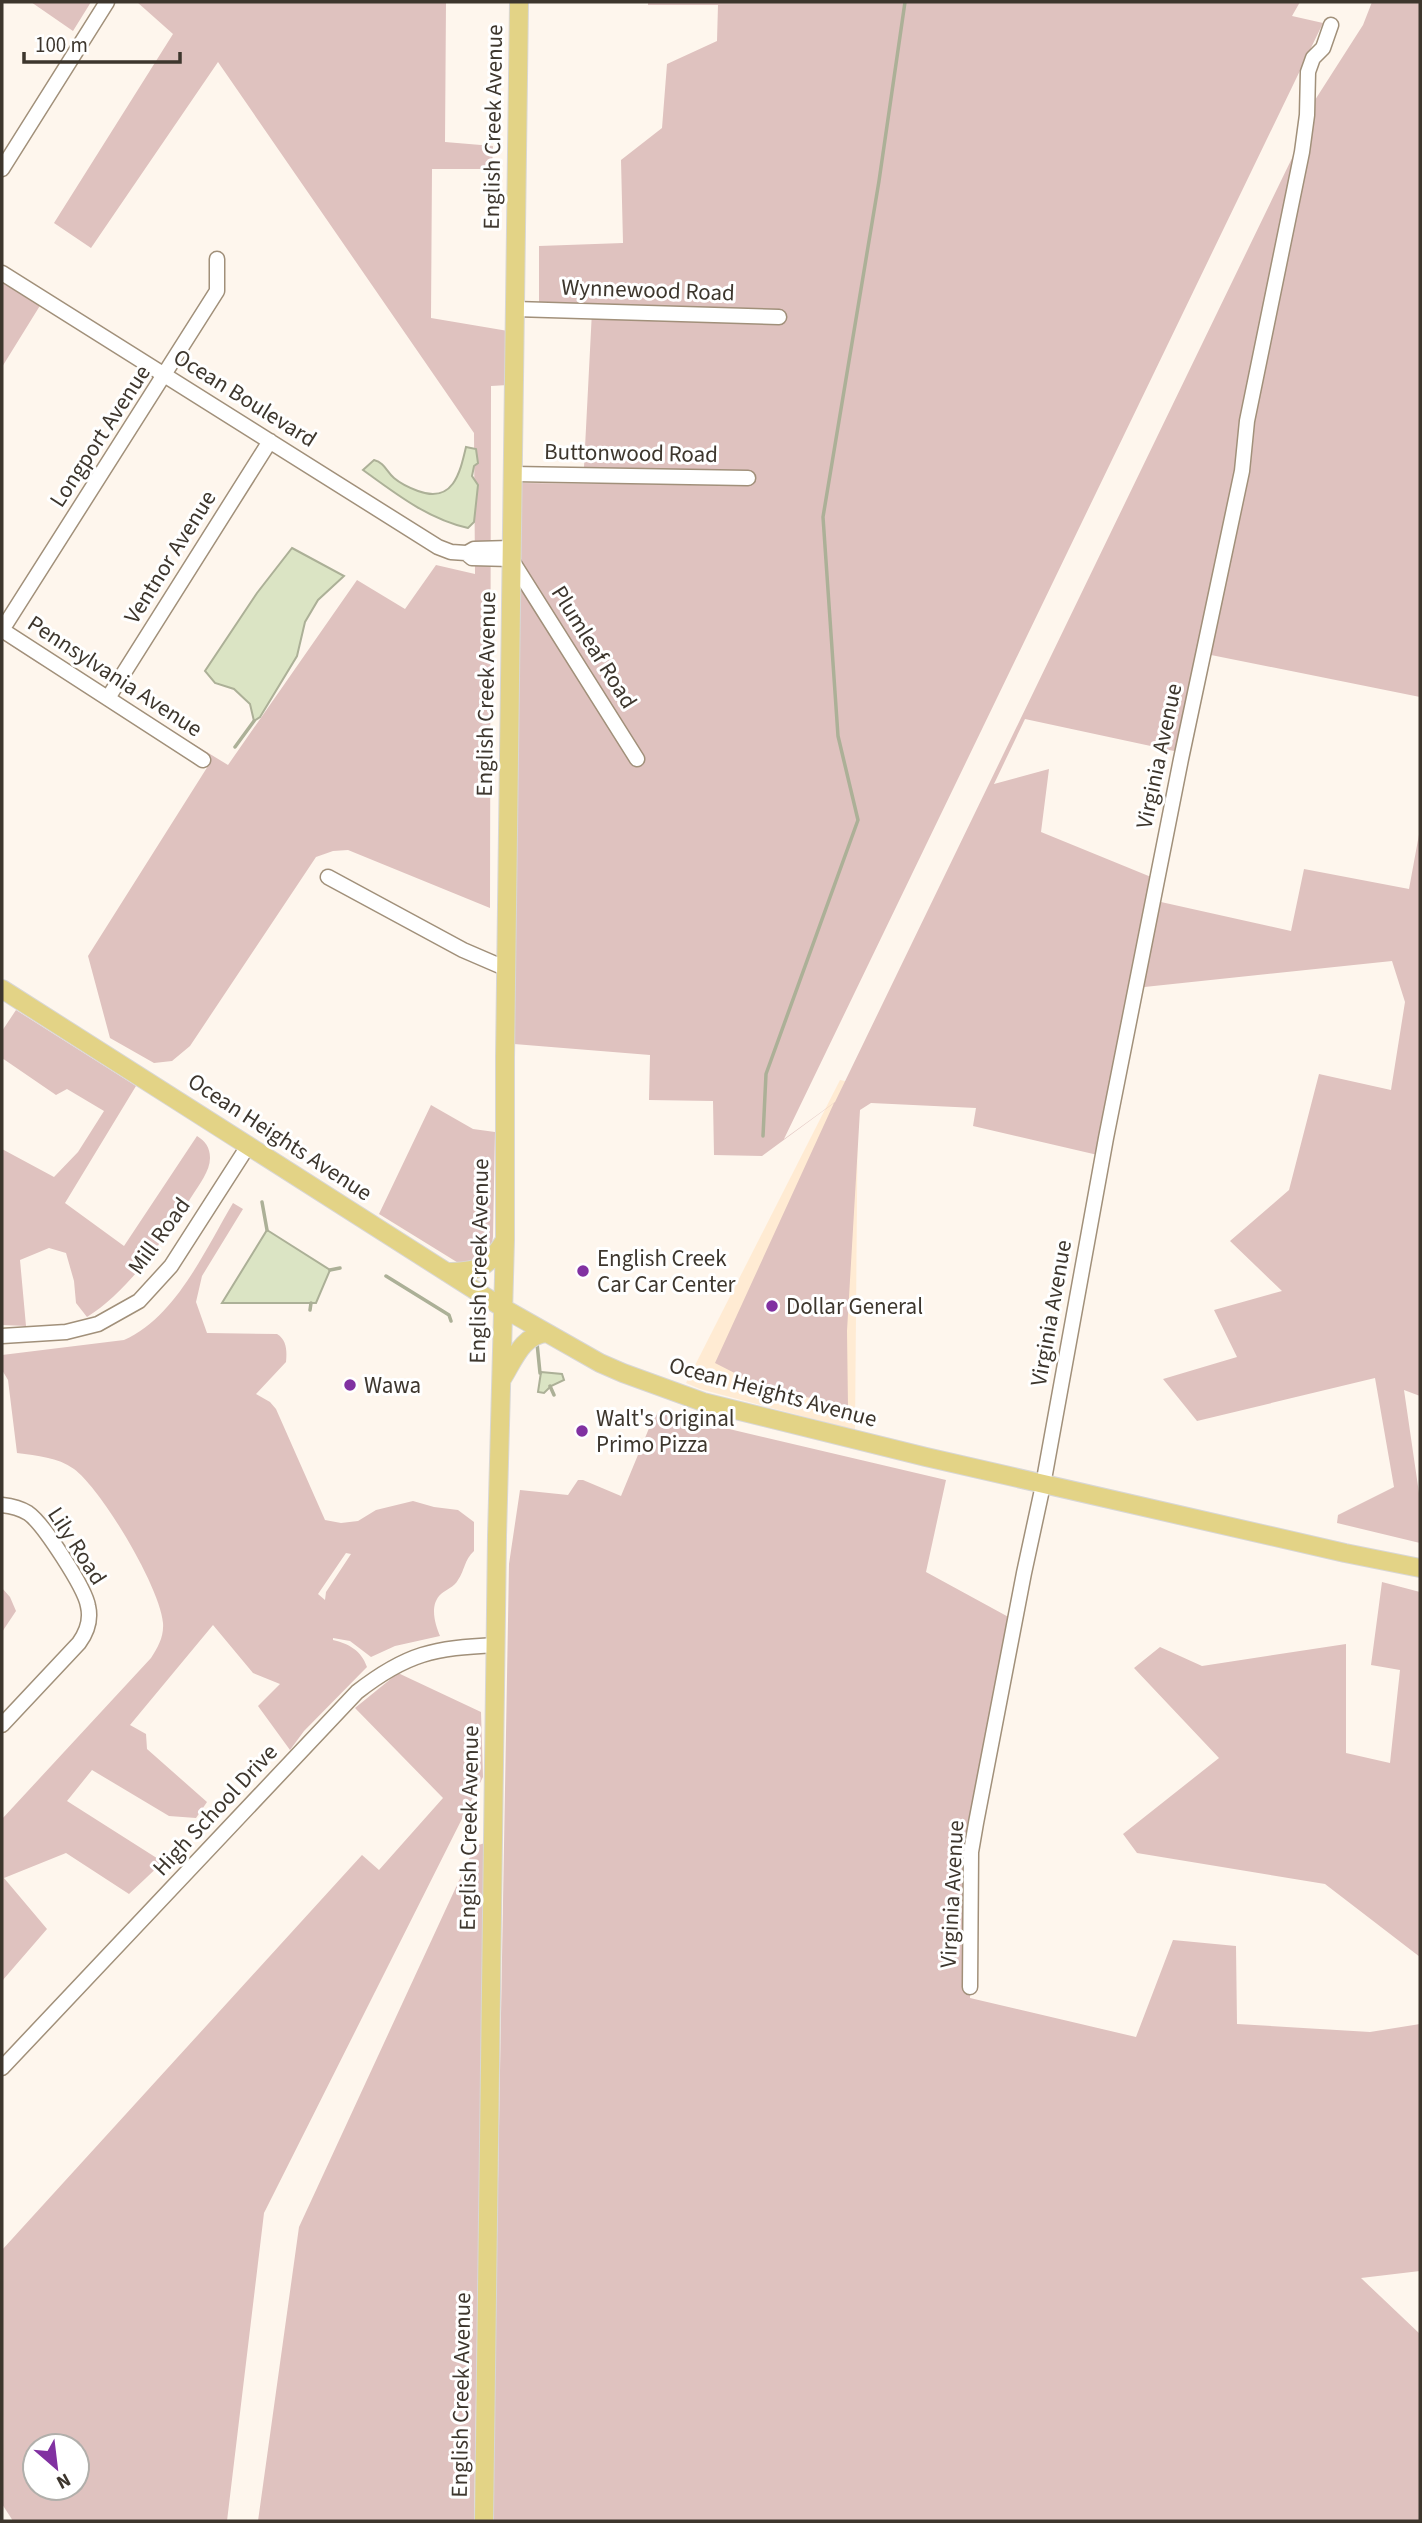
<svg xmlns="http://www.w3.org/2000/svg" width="1422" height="2523" font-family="'Source Sans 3',sans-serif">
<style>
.built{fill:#ffebd3}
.green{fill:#dfc2bf;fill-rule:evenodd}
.water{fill:#dbe4c4;stroke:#acb097;stroke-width:2}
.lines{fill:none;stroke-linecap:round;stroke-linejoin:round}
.stream{stroke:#acb097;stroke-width:3.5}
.minor-casing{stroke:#a1907a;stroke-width:17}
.major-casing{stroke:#d8d7d5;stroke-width:20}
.minor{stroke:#fff;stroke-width:14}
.major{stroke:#e3d386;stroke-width:18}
.poi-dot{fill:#8131a1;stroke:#fff;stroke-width:2.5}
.labels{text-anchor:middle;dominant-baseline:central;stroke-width:6;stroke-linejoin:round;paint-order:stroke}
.street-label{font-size:23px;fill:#3d362d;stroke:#fff}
.poi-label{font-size:23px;fill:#3d362d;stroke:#fff;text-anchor:start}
</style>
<rect width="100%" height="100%" fill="#fef6ed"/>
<path class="built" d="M840,1080L858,1084L855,1430L700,1389L686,1383Z"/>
<path class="green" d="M31,2H91L73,31Z
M137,2H446L445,142L493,146L492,169H432L431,318L508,331V385L491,386L490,908L348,850L333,851L316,857L190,1046L172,1061L154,1063L110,1038L88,956L208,766L108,698L39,664L2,640V627L228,765L357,580L405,609L436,565L475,574L474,433L218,62L91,248L54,223L173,34Z
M648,2H1300L1292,16L1323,23L784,1139L835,1102L1294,154L1315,100L1363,25L1372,2H1420V697L1201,653L1183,742L1174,751L1025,719L994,784L1049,769L1041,832L1156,879L1152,900L1291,931L1304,869L1409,889L1420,829V1396L1404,1390L1420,1500V1543L1337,1523L1338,1515L1394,1487L1375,1378L1197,1421L1163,1379L1237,1357L1214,1310L1282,1291L1230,1241L1289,1190L1319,1074L1391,1090L1405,1002L1392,961L1135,988L1102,1156L973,1126L976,1108L871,1103L860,1110L847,1331L848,1407L760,1386L715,1363L834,1103L762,1156L714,1155L713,1101L649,1100L650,1055L514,1044L518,608L521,593L520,483L749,485L752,474L584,467L592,311L539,310V246L623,243L621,160L662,128L667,64L717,41L718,5H648Z
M2,279L41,304L2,367Z
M16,1010L136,1086L65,1203L124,1246L197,1136C205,1141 210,1147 210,1158C210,1171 199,1185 192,1196C166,1236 128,1292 87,1317L76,1303L74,1281L66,1253L49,1248L20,1260L26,1326L2,1325V1149L54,1177L78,1152L104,1111L67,1089L56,1095L2,1058V1031Z
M431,1105L473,1129L495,1132L493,1237L491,1249L482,1260L460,1264L379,1214Z
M233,1203L243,1209L202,1276L196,1302L207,1333L277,1334C287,1340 287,1351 286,1362L256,1394L270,1402L276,1409L325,1520L341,1523L358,1521L376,1510L413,1501L434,1507L458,1510L474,1522V1551C464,1560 465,1570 458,1580C454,1587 447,1589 441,1594C429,1605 435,1624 440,1636L395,1646L371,1657L350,1641L333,1638V1640C349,1644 361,1650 367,1667L304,1731L290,1750L258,1706L280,1684L253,1673L213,1625L130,1725L146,1734L147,1749L207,1802L196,1818L169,1816L92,1770L67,1801L163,1862L129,1894L66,1853L4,1878L47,1929L2,1981V1819L151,1658C158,1647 164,1637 163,1623C160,1587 102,1490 74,1469C57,1457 38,1456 17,1453L8,1380L2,1370V1355L124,1340C176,1317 205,1250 233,1203ZM346,1553L351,1554L326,1592L325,1600L318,1594Z
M667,1411L708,1424L946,1480L926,1572L1014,1620L974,1850L970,1998L1136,2037L1173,1940L1236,1946L1237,2024L1370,2032L1420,2024V2271L1361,2278L1420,2334V2521H492L509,1564L520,1490L568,1495L578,1480H583L621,1496L652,1421L658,1413Z
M1382,1582L1420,1592V1957L1325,1884L1137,1853L1123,1834L1219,1758L1134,1668L1160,1647L1202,1666L1346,1644V1753L1390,1763L1400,1670L1371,1665Z
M2,1588L10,1597L16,1611L2,1632Z
M398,1673L481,1712L483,1777L264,2213L227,2521H13L2,2504V2250L362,1855L379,1870L443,1798L355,1708ZM35,2446H77V2488H35Z
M485,1843L474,2521H258L299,2227L475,1846Z"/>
<path class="water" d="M466,447L476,449L478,463L474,466L472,476L478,485L474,522L468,528C428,519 396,494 363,470L374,460C385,463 386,471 394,478C401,484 410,488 418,491C453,504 460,473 466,447Z
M292,548L344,576L318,600L305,622L297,656L260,717L254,721L250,704L234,689L215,683L205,671L257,593Z
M267,1230L330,1270L316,1303H222Z
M541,1372L562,1374L564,1380L551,1386L544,1393L538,1392Z"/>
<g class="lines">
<path class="stream" d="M235,747L254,721
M763,1136L766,1074L858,820L838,736L823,517L879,181L905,2
M262,1202L267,1230
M330,1270L340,1268
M386,1276L449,1315L451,1321
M310,1310L311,1303
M537,1343L540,1373
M550,1386L554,1395"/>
<g class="minor-casing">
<path id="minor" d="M2,169L107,2
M2,273L438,547L451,552L466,553L472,558L511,559L637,759
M515,309L779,317
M513,474L748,478
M467,553L474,549L512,548
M2,630L217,291V259
M2,630L203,760
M108,698L270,441
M328,877L463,950L507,969
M2,1336L66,1332L98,1324L139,1301L171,1266L248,1146
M2,1505C11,1506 20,1508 28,1513C43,1523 85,1588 88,1606C91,1619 87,1632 79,1643L2,1725
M970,1987L971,1852L976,1823L1024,1573L1043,1485L1106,1138L1181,759L1242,471L1247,421L1302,152L1307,115L1308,72L1313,58L1323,48L1331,25
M2,2068L357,1692C407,1653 434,1648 496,1645"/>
</g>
<g class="major-casing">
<path id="major" d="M2,989L503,1308L600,1363L623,1373L703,1402L926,1457L1345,1553L1420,1568
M446,1272C480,1272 487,1268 505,1240
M502,1379C514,1360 522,1335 547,1333
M484,2521L497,1536L505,1240V1058L519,2"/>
</g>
<use href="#minor" class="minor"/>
<use href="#major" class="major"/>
</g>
<g class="poi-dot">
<circle cx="583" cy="1271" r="7"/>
<circle cx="772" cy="1306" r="7"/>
<circle cx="350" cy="1385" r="7"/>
<circle cx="582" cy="1431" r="7"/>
</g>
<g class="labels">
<g class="street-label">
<text transform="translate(493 127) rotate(-89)">English Creek Avenue</text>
<text transform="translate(648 290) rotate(2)">Wynnewood Road</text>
<text transform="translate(245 398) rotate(32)">Ocean Boulevard</text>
<text transform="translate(100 436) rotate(-57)">Longport Avenue</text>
<text transform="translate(631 453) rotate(1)">Buttonwood Road</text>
<text transform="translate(170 557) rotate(-58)">Ventnor Avenue</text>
<text transform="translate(594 647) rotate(58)">Plumleaf Road</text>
<text transform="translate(115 676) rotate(33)">Pennsylvania Avenue</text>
<text transform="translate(486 694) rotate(-89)">English Creek Avenue</text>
<text transform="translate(1159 756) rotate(-78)">Virginia Avenue</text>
<text transform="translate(280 1137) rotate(33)">Ocean Heights Avenue</text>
<text transform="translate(159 1236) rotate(-54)">Mill Road</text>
<text transform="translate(479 1261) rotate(-89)">English Creek Avenue</text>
<text transform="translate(1051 1313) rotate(-80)">Virginia Avenue</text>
<text transform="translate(773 1392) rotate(15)">Ocean Heights Avenue</text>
<text transform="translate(77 1546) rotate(57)">Lily Road</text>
<text transform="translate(215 1810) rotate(-47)">High School Drive</text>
<text transform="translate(469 1828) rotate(-89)">English Creek Avenue</text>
<text transform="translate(952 1894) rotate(-87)">Virginia Avenue</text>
<text transform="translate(461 2395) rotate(-89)">English Creek Avenue</text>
</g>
<g class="poi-label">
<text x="597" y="1258">English Creek<tspan x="597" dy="26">Car Car Center</tspan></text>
<text x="786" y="1306">Dollar General</text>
<text x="364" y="1385">Wawa</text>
<text x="596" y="1418">Walt's Original<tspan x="596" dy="26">Primo Pizza</tspan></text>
</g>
</g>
<rect width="1422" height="2523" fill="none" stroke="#3d362d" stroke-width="7"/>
<g transform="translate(56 2467) rotate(152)"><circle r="33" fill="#ffffff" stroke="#b1afab" stroke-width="2"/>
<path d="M0-5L12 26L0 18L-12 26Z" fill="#8131a1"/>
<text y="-10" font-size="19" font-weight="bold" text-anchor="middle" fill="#3d362d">N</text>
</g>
<path d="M24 52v10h156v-10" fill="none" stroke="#3d362d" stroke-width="3.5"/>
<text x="35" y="52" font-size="21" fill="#3d362d" stroke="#ffffff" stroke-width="5" paint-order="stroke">100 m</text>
</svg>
